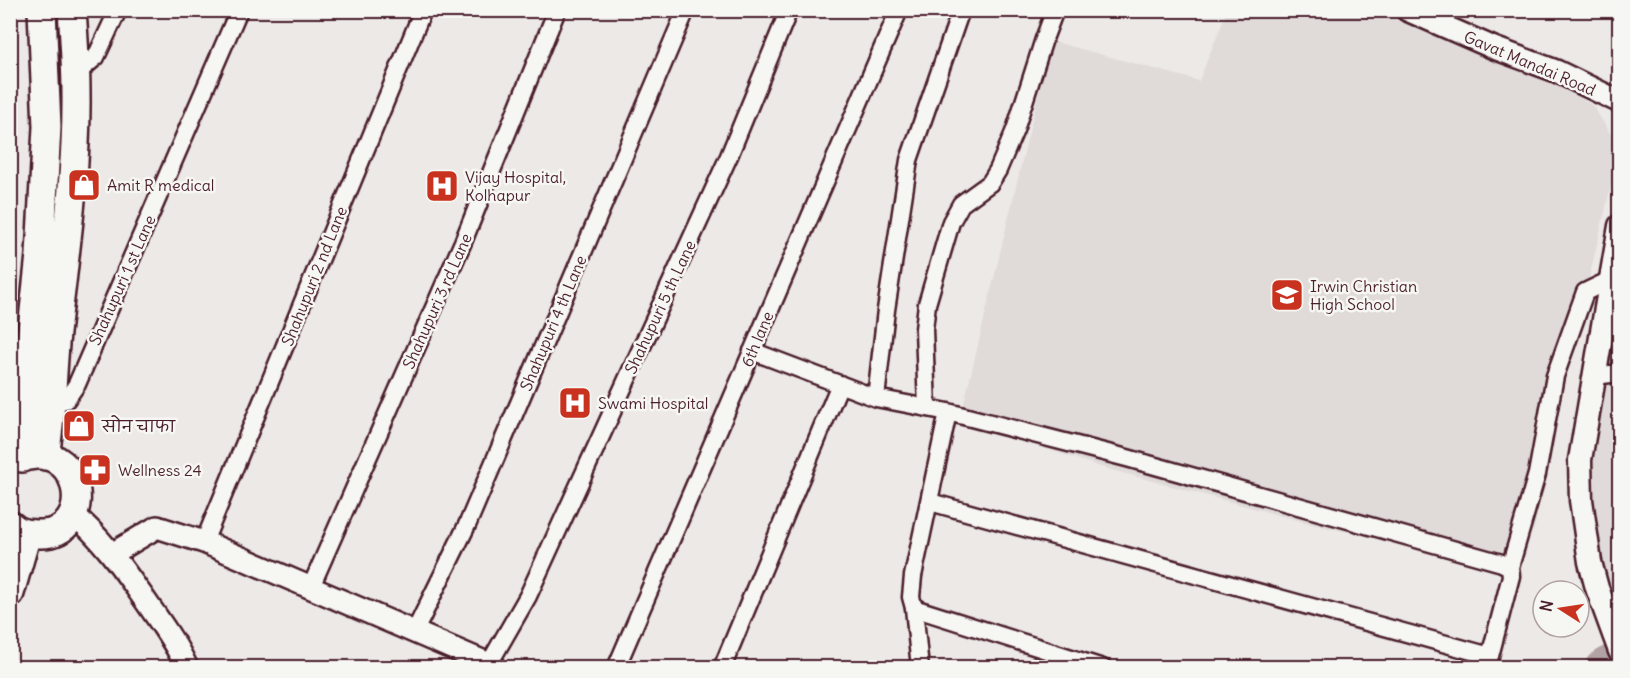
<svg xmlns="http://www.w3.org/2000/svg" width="1630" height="678" font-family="Delius,'Playpen Sans Deva',sans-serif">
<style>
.built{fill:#e0dad8}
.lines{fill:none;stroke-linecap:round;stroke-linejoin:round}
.river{stroke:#b1a2a3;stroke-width:34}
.minor-casing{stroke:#4a1f2b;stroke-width:21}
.tertiary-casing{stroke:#4a1f2b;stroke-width:26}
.secondary-casing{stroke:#4a1f2b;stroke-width:27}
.trunk-casing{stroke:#4a1f2b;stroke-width:32}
.minor{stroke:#f6f6f2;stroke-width:16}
.tertiary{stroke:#f6f6f2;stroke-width:21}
.secondary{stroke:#f6f6f2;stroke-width:22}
.trunk{stroke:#f6f6f2;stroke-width:27}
.labels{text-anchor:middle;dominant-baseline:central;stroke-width:5;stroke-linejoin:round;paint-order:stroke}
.street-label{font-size:16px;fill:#4a1f2b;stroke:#f6f6f2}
.poi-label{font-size:16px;fill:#4a1f2b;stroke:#f6f6f2;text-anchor:start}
</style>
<rect width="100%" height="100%" fill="#ece9e6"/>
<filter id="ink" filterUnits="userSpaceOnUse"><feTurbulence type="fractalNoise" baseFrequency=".0167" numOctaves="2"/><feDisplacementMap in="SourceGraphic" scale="12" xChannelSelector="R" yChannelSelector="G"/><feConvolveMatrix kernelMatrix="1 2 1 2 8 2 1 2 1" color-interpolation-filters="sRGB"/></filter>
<g filter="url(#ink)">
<path class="built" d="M1227,11H1389L1553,80L1593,106L1613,138L1612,182L1558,407L1548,467L1534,529L1507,566L1316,525L1101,467L960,420L1051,41L1199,81Z
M1619,226L1620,645L1581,500Z"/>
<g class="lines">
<path class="river" d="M1601,668L1620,656"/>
<g class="minor-casing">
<path id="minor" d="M76,74L96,57L118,10
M752,351L876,398L948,412L913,576L911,597L914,608L1103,668
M1593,376L1620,373
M876,398L886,310L909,160L961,10
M50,403L66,400L77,384L239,10
M927,408L924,329L927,304L951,222L961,204L990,183L998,170L1015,130L1044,39L1055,10
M948,412L1127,458L1502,563L1510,567L1511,576L1490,656L1485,668
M930,502L1490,656
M204,542L423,10
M1510,567L1537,474L1555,376L1585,292L1610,280
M310,589L463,242L557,10
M914,608L920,668
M414,633L468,523L686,10
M489,664L528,596L729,156L789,10
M616,668L899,10
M722,668L840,384"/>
</g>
<g class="tertiary-casing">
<path id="tertiary" d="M1407,10L1494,48L1556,71L1620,102
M73,514C102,538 123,569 145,600C160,622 176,643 187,668
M112,554L157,527L204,542L489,664L493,668"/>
</g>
<g class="secondary-casing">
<path id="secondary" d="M1620,226L1580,460L1581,500L1590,562L1597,588L1620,651"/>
</g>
<g class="trunk-casing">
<path id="trunk" d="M45,456C52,416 52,374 56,333C65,254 77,173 76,93C76,65 74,38 72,10
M22,458L21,433L40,255L47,127L42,10
M10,525C20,534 28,534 41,534C95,534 84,445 29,456
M10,593L27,534"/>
</g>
<use href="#minor" class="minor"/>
<use href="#tertiary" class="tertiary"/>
<use href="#secondary" class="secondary"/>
<use href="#trunk" class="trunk"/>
</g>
</g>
<defs>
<g id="shop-square" transform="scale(1.725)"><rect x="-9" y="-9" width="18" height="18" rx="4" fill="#c8321e" stroke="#f6f6f2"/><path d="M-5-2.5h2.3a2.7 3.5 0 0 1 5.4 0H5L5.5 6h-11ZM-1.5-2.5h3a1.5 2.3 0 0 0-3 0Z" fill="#fff"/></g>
<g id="hospital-square" transform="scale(1.725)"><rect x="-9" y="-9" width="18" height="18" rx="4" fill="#c8321e" stroke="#f6f6f2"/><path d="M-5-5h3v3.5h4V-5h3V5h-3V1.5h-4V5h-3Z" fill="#fff"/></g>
<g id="school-square" transform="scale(1.725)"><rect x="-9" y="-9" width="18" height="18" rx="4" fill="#c8321e" stroke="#f6f6f2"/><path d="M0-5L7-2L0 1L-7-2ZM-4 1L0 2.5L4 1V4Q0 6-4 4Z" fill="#fff"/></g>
<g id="pharmacy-square" transform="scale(1.725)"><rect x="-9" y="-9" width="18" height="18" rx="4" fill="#c8321e" stroke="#f6f6f2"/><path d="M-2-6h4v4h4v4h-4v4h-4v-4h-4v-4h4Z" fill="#fff"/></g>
</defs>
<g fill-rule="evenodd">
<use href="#shop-square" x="84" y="185"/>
<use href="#hospital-square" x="442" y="186"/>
<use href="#school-square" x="1287" y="295"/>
<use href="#hospital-square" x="575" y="403"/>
<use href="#shop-square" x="79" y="426"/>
<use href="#pharmacy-square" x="95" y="470"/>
</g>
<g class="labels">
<g class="street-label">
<text transform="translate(1530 63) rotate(23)">Gavat Mandai Road</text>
<text transform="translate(314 276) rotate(-68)">Shahupuri 2 nd Lane</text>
<text transform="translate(122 280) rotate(-66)">Shahupuri 1 st Lane</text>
<text transform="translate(437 301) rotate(-66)">Shahupuri 3 rd Lane</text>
<text transform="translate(660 307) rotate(-65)">Shahupuri 5 th Lane</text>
<text transform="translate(553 323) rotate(-67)">Shahupuri 4 th Lane</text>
<text transform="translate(757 339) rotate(-67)">6th lane</text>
</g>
<g class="poi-label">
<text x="465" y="177">Vijay Hospital,<tspan x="465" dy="18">Kolhapur</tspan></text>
<text x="107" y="185">Amit R medical</text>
<text x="1310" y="286">Irwin Christian<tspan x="1310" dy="18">High School</tspan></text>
<text x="598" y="403">Swami Hospital</text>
<text x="102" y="426">सोन चाफा</text>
<text x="118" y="470">Wellness 24</text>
</g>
</g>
<rect width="1630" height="678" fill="none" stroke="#f6f6f2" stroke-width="36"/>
<rect x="18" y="18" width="1594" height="642" fill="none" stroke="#4a1f2b" stroke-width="2" filter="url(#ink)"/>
<g transform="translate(1561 609) rotate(282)"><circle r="28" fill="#f6f6f2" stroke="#b1a0a2" stroke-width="1.5"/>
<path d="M0-4.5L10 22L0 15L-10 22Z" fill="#c8321e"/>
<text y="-9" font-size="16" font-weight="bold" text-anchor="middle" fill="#4a1f2b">N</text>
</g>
</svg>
